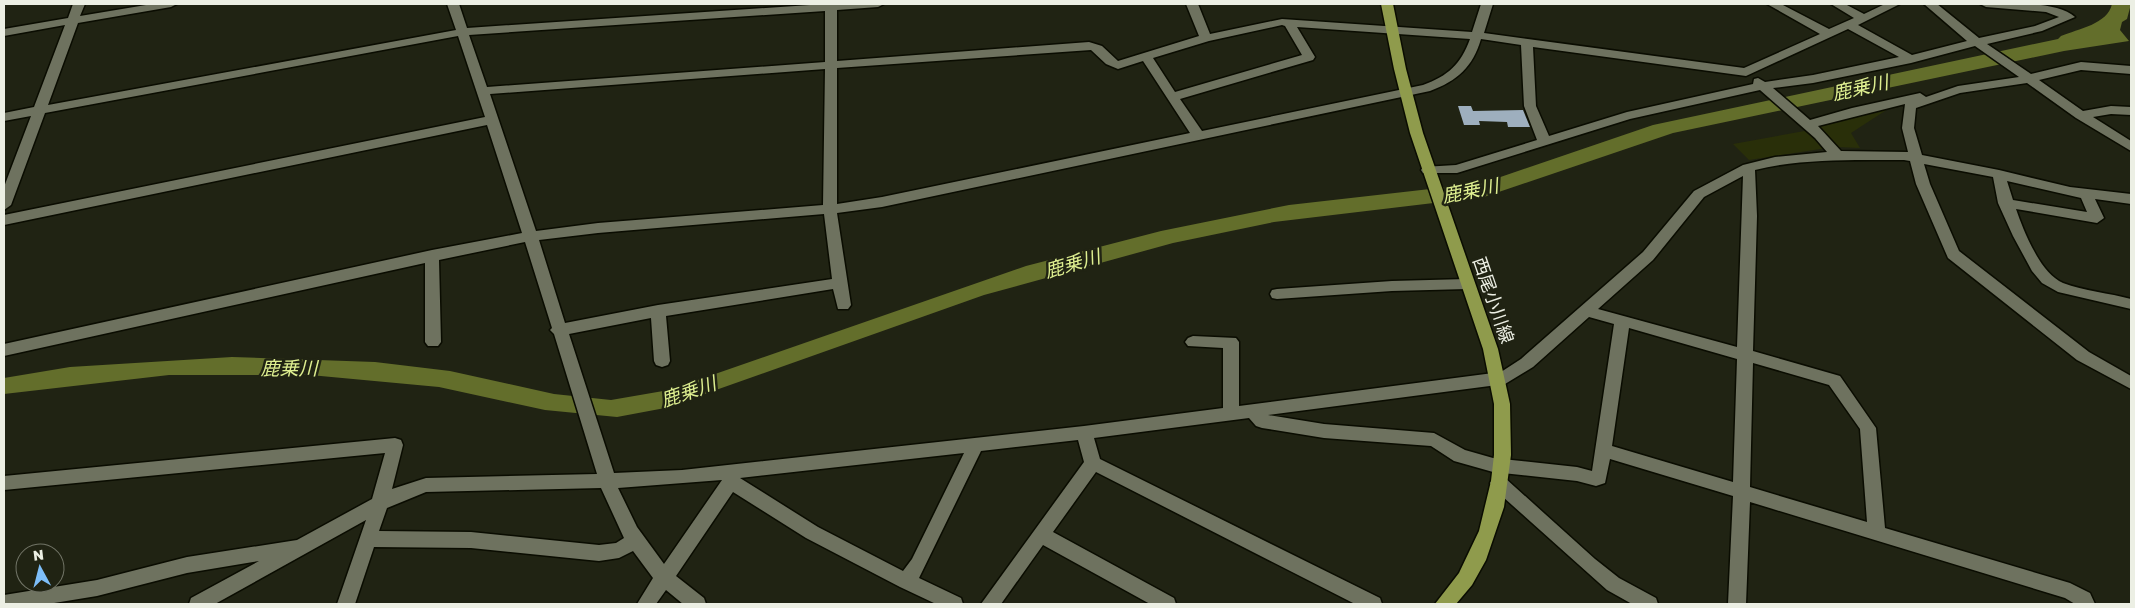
<svg xmlns="http://www.w3.org/2000/svg" width="2135" height="608" font-family="'Golos Text','Noto Sans JP',sans-serif">
<style>
.green{fill:#292f09}
.water{fill:#636e2b}
.building{fill:#9eafbe}
.lines{fill:none;stroke-linecap:round;stroke-linejoin:round}
.minor-casing{stroke:#0a0c01;stroke-width:3}
.major-casing{stroke:#0a0c01;stroke-width:3}
.minor{fill:#6e725f;fill-rule:evenodd}
.major{fill:#8f9b4c;fill-rule:evenodd}
.labels{text-anchor:middle;dominant-baseline:central;stroke-width:5;stroke-linejoin:round;paint-order:stroke}
.street-label{font-size:18px;fill:#ecefe4;stroke:#202313}
.water-label{font-size:19px;font-style:italic;fill:#deef90;stroke:#202313}
</style>
<rect width="100%" height="100%" fill="#202313"/>
<path class="green" d="M1891,107L1851,133L1860,148L1837,147L1819,130V126L1852,114Z
M1810,130L1827,148L1749,160L1733,144Z"/>
<path class="water" d="M2112,4H2131L2127,19L2122,22L2120,30L2129,41L2064,51L1673,133L1484,197L1274,222L1173,243L984,295L665,408L617,417L545,410L439,387L310,375H169L4,394V378L70,367L232,357L375,362L450,371L554,394L611,400L669,390L1026,266L1161,231L1289,205L1483,183L1653,125L2058,39L2061,36C2078,29 2108,24 2112,4Z"/>
<path class="building" d="M1458,106H1471L1473,111L1523,110L1530,127H1508L1507,122L1479,121L1480,125H1464Z"/>
<g class="lines">
<g class="minor-casing">
<path id="minor" d="M73,4H85L80,16L152,4H177L171,7L78,23L48,105L456,30L447,4H459L467,28L825,4H884L878,7L837,10V61L1089,42L1102,46L1118,61L1199,36L1186,4H1198L1210,34L1282,19L1472,32L1481,4H1493L1484,33L1744,68L1820,34L1767,4H1781L1829,29L1854,18L1831,4H1845L1864,14L1885,4H1900L1858,25L1912,55L1967,41L1924,4H1937L1979,38L2035,26L2059,17L2046,12L1986,7L1980,4C2005,4 2057,0 2075,17L2042,31L1987,44L2031,74L2081,62L2131,66V74L2081,70L2039,80L2083,111L2111,106L2131,107V115L2111,114L2093,117L2131,141V151L2076,118L2027,83L1960,93L1916,108L1914,128L1922,155L1999,170L2070,187L2131,194V204L2095,199L2104,218L2097,223L2016,209C2024,232 2040,273 2063,283C2084,291 2109,293 2131,299V309L2058,292L2042,283L2032,271L2013,236L1998,203L1993,177L1924,164L1930,184L1959,251L2089,352L2131,376V389L2077,360L1948,258L1916,184L1910,161L1904,160C1854,160 1804,158 1755,170L1757,216L1753,351L1840,376L1876,428L1885,528L2070,583L2090,593L2095,604H2075L2065,598L1750,502L1746,604H1728L1733,496L1610,459L1605,483L1596,486L1577,481L1493,472L1454,461L1431,446L1324,438L1262,428L1256,426L1249,418L1094,438L1100,459L1380,598L1382,604H1355L1096,472L1053,532L1174,598L1176,604H1150L1043,545L1001,604H981L1084,462L1078,440L981,451L919,578L961,598L963,604H936L900,587L806,538L733,492L676,576L704,598L706,604H683L666,590L656,604H637L653,578L633,551L619,558L599,561L471,548L374,547L355,604H337L366,520L215,604H189L191,598L259,561L187,573L97,596L48,604H4V595L97,580L187,557L297,540L372,499L385,453L4,490V476L395,438L401,440L403,445L392,489L426,478L597,474L554,334L550,330L552,328L525,242L439,260L441,342L438,346H428L425,342V263L4,356V344L432,250L522,233L487,125L4,225V215L485,117L458,36L45,113L11,205L4,210V187L31,116L4,121V113L34,107L65,25L4,36V29L68,18ZM825,11V62L487,87L469,35ZM1282,25L1285,26L1302,55L1175,92L1153,58L1209,41ZM1297,27L1470,39C1461,64 1448,76 1423,85L1202,131L1180,99L1313,60L1315,57ZM1848,29L1899,57L1813,75L1765,82L1758,78L1754,79L1753,84L1627,112L1549,136L1536,106L1533,47L1746,76ZM1481,39L1521,45L1524,106L1537,140L1456,165L1423,167L1421,170L1423,173H1457L1630,119L1760,90L1815,138L1827,152L1775,157L1743,165L1694,191L1643,252L1521,359L1501,372L1239,406V342L1236,338L1193,336L1188,338L1185,342L1188,346L1223,348V408L1084,426L682,470L614,473L569,334L651,318L654,361L656,365L662,367L668,365L670,361L666,316L833,289L838,309H848L851,305L837,213L882,207L1430,91C1457,81 1473,67 1481,39ZM1975,46L2019,77L1958,86L1926,97L1920,93L1852,108L1810,120L1773,88L1813,83L1911,63ZM1091,50L1106,64L1118,69L1143,61L1190,133L882,197L837,204V68ZM825,69L823,205L598,223L536,231L490,94ZM1905,104L1902,128L1908,152L1841,151L1818,126ZM1743,176L1737,347L1598,309L1653,260L1704,197ZM2007,181L2081,198L2087,212L2013,200ZM824,214L832,279L658,305L565,323L539,240L598,233ZM1589,317L1614,324L1592,471L1577,467L1493,458L1465,450L1434,433L1324,424L1268,415L1505,384L1533,367ZM1629,328L1737,359L1733,482L1612,446ZM1753,363L1829,385L1860,429L1867,522L1750,487ZM964,453L912,559L903,571L818,527L740,478ZM722,480L664,564L637,527L618,488ZM601,488L624,538L616,543L599,545L471,532L379,531L387,508L426,492Z
M1467,279L1472,280L1474,284L1472,288L1467,289L1392,291L1277,299L1272,298L1270,294L1272,290L1277,289L1392,281Z
M1499,476L1505,478L1595,559L1619,578L1656,598L1658,604H1632L1607,590L1493,488L1490,483L1493,478Z"/>
</g>
<g class="major-casing">
<path id="major" d="M1381,4H1393L1406,69L1423,133L1498,349L1510,404L1511,455L1504,507L1486,560L1472,585L1456,604H1435L1459,573L1479,531L1491,481L1494,455V404L1483,349L1410,133L1394,69Z"/>
</g>
<use href="#minor" class="minor"/>
<use href="#major" class="major"/>
</g>
<g class="labels">
<g class="street-label">
<text transform="translate(1494 300) rotate(71)">西尾小川線</text>
</g>
<g class="water-label">
<text transform="translate(1860 87) rotate(-12)">鹿乗川</text>
<text transform="translate(1470 190) rotate(-11)">鹿乗川</text>
<text transform="translate(1072 263) rotate(-16)">鹿乗川</text>
<text x="289" y="367">鹿乗川</text>
<text transform="translate(688 391) rotate(-19)">鹿乗川</text>
</g>
</g>
<rect width="2135" height="608" fill="none" stroke="#ecefe4" stroke-width="10"/>
<g transform="translate(40 568) rotate(353)"><circle r="24" fill="#202313" stroke="#727567"/>
<path d="M0-4L9 19L0 12L-9 19Z" fill="#7dbef9"/>
<text y="-8" font-size="14" font-weight="bold" text-anchor="middle" fill="#ecefe4">N</text>
</g>
</svg>
